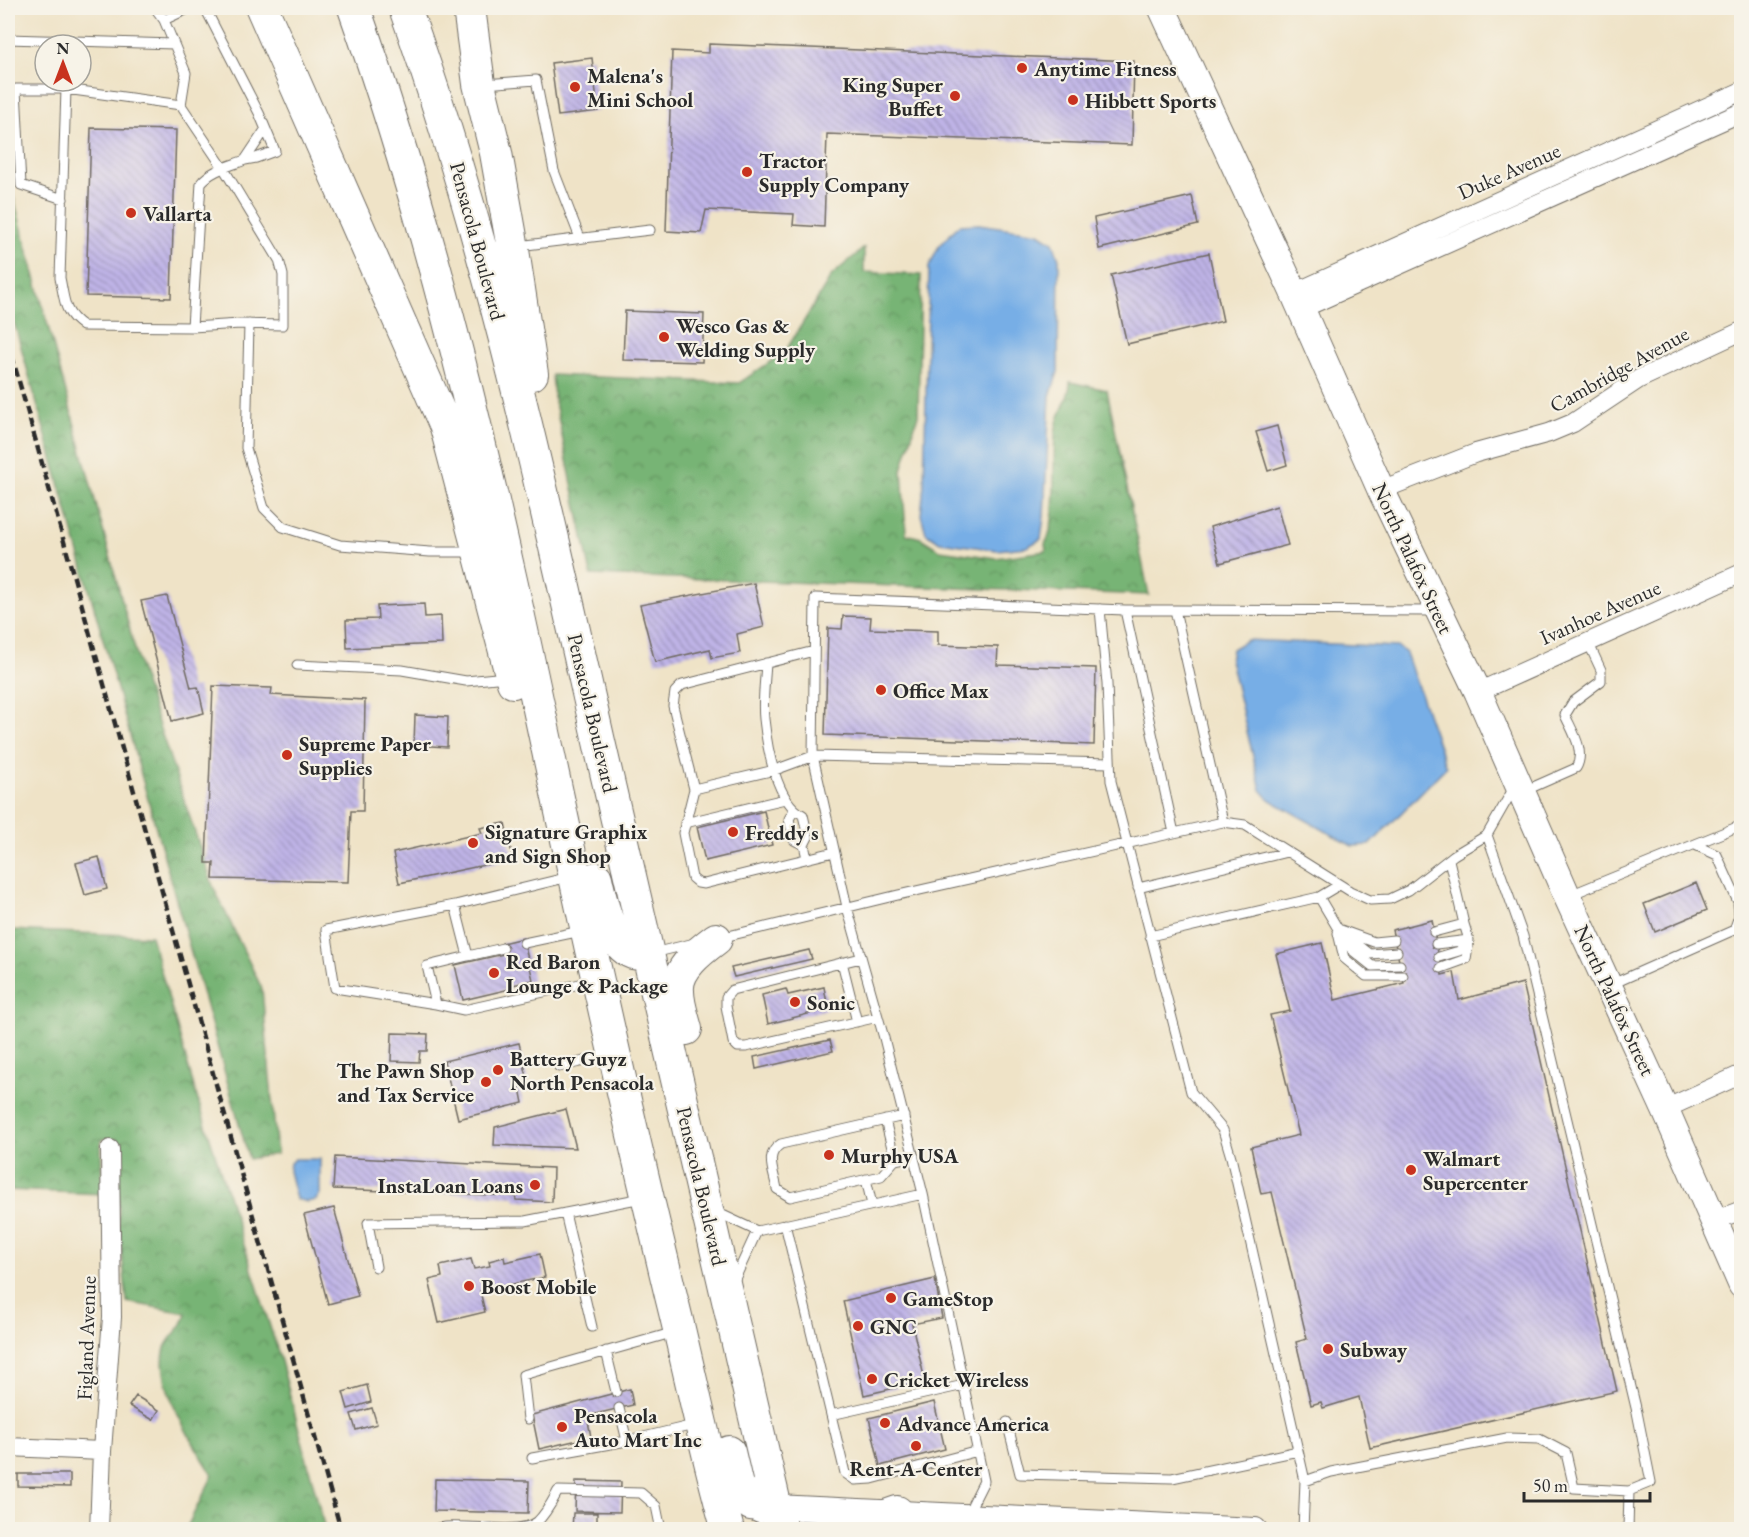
<svg xmlns="http://www.w3.org/2000/svg" width="1749" height="1537" font-family="'EB Garamond',serif">
<style>
.forest{fill:url(#forest-crowns);stroke:#517050;stroke-width:1.5}
.water{fill:#77aee6;stroke:#516c88;stroke-width:1.5}
.building{fill:url(#building-back-hatch)}
.lines{fill:none;stroke-linecap:round;stroke-linejoin:round}
.service-casing{stroke:#706b62;stroke-width:11}
.minor-casing{stroke:#706b62;stroke-width:20}
.tertiary-casing{stroke:#706b62;stroke-width:26}
.secondary-casing{stroke:#706b62;stroke-width:29}
.trunk-casing{stroke:#706b62;stroke-width:34}
.service{stroke:#fff;stroke-width:9}
.minor{stroke:#fff;stroke-width:18}
.tertiary{stroke:#fff;stroke-width:24}
.secondary{stroke:#fff;stroke-width:27}
.trunk{stroke:#fff;stroke-width:32}
.rail{stroke:#2b2b2b;stroke-width:4.5;stroke-dasharray:9 4.5;stroke-linecap:butt}
.poi-dot{fill:#c8321e;stroke:#f7f3e8;stroke-width:2}
.labels{text-anchor:middle;dominant-baseline:central;stroke-width:4.5;stroke-linejoin:round;paint-order:stroke}
.poi-label{font-size:21px;font-weight:bold;fill:#2b2b2b;stroke:#f7f3e8;text-anchor:start}
.street-label{font-size:21px;fill:#2b2b2b;stroke:#f7f3e8}
</style>
<defs>
<pattern id="forest-crowns" width="20" height="18" patternUnits="userSpaceOnUse" patternTransform="scale(1.5)"><rect width="20" height="18" fill="#77b474"/><path d="M2 6a3 3 0 1 1 6 0M12 15a3 3 0 1 1 6 0" fill="none" stroke="#62935f"/></pattern>
<pattern id="building-back-hatch" width="6" height="6" patternUnits="userSpaceOnUse" patternTransform="scale(1.5)"><rect width="6" height="6" fill="#bfb4e7"/><path d="M-1 5l2 2M0 0l6 6M5-1l2 2" fill="none" stroke="#9b93bb"/></pattern>
</defs>
<rect width="100%" height="100%" fill="#f7f3e8"/>
<filter id="ink" filterUnits="userSpaceOnUse"><feTurbulence type="fractalNoise" baseFrequency=".0167" numOctaves="2"/><feDisplacementMap in="SourceGraphic" scale="12" xChannelSelector="R" yChannelSelector="G"/><feConvolveMatrix kernelMatrix="1 2 1 2 8 2 1 2 1" color-interpolation-filters="sRGB"/></filter>
<filter id="wash" filterUnits="userSpaceOnUse"><feTurbulence type="fractalNoise" baseFrequency=".008" numOctaves="4" result="noise"/><feDisplacementMap in="SourceGraphic" scale="24" xChannelSelector="R" yChannelSelector="G"/><feGaussianBlur stdDeviation="1.35" result="paint"/><feColorMatrix in="noise" values="0 0 0 0 0 0 0 0 0 0 0 0 0 0 0 0 0 1.4 0 .05"/><feComposite in="paint" operator="in"/></filter>
<g filter="url(#wash)">
<rect width="100%" height="100%" fill="#efe3c7"/>
<path class="forest" d="M8,177L142,675L213,886L262,989L277,1154L249,1159L8,301Z
M864,248V272L921,275L918,415L902,470L906,534L921,538L940,550L996,558L1046,551L1045,544C1059,522 1051,455 1056,427C1059,410 1070,399 1070,382L1107,390L1149,595L591,575L554,398L552,375L739,383L785,352L832,275Z
M8,930L151,936L196,1094L281,1361L325,1529H186L213,1475C193,1443 154,1386 165,1348C169,1335 183,1330 186,1313L127,1302L119,1226L118,1139H101L102,1194L8,1190Z"/>
<path class="water" d="M979,224L1039,233L1053,242L1059,259L1058,372L1050,396L1044,516L1041,539L1027,547L997,550L940,542L926,533L921,515L924,484L929,267L939,246L959,225Z
M1247,640L1398,647L1406,653L1446,767L1370,845L1352,846L1270,800L1261,790L1230,660L1232,649Z
M295,1159H320V1194L316,1200L307,1202L296,1199L289,1171L290,1163Z"/>
<g id="blocks">
<path class="building" d="M709,44L1134,61L1132,145L827,134L824,227L793,225L794,214L706,210L701,233L666,231L672,51L709,53Z
M592,58L598,111L558,116L551,63Z
M91,128L176,130L171,298L86,296Z
M1192,196L1198,225L1099,249L1094,218Z
M1209,253L1223,321L1127,344L1111,275Z
M625,311L704,314L702,362L623,360Z
M1277,426L1287,465L1268,471L1256,432Z
M1277,506L1288,545L1220,563L1210,527Z
M754,583L764,627L737,634L740,653L712,658L710,649L655,662L640,605Z
M167,596L191,688L198,687L204,713L172,721L141,601Z
M424,604L425,617L441,616L442,644L347,648L346,620L378,619L377,606Z
M843,616L871,617L870,629L938,631V645L998,647L997,665L1096,668L1094,745L825,735L828,628L842,629Z
M213,686L272,688L271,695L365,700L363,811H351L348,882L213,879L214,863H206Z
M415,715L448,717L447,747L414,745Z
M764,811L772,845L705,861L697,827Z
M505,823L513,859L399,883L393,853L482,833L480,828Z
M99,857L107,889L85,895L76,863Z
M1696,883L1707,910L1655,932L1644,904Z
M1432,920L1442,975L1454,972L1459,1000L1523,983L1617,1391L1370,1448L1359,1397L1323,1408L1321,1402L1311,1405L1296,1342L1307,1339L1272,1192L1261,1194L1251,1147L1299,1135L1270,1015L1290,1011L1276,954L1322,943L1335,1000L1404,983L1392,930Z
M523,938L533,980L509,986L510,989L463,1000L455,965L504,954L502,943Z
M809,950L812,959L734,977L731,968Z
M824,987L828,1009L768,1024L762,995L786,989L788,995Z
M392,1033L428,1034L427,1051H420L419,1062L391,1061Z
M830,1040L833,1051L756,1069L754,1057Z
M519,1043L528,1081L519,1083L523,1103L458,1119L444,1061Z
M566,1109L576,1148L494,1145L495,1127Z
M335,1157L553,1168L552,1202L516,1200L515,1196L333,1189Z
M334,1208L358,1296L328,1304L304,1215Z
M540,1254L545,1277L480,1291L485,1312L439,1323L429,1280L442,1277L440,1266L471,1259L474,1269L490,1266L489,1261L504,1257L505,1262Z
M935,1279L942,1318L912,1324L925,1381L864,1395L843,1301Z
M367,1385L371,1402L348,1409L343,1392Z
M630,1389L633,1405L587,1416L591,1437L539,1449L532,1415Z
M136,1396L159,1410L153,1420L129,1406Z
M934,1402L945,1449L880,1466L869,1418Z
M372,1408L377,1424L356,1430L351,1414Z
M18,1474H70V1487L18,1486Z
M435,1479L529,1481L528,1513L434,1511Z
M576,1481L621,1482L620,1512L575,1511Z
M573,1513H597V1530H572Z"/>
</g>
</g>
<g filter="url(#ink)">
<use href="#blocks" fill-opacity="0" stroke="#706b62" stroke-width="1.5"/>
<g class="lines">
<g class="service-casing">
<path id="service" d="M155,8L164,20
M205,8L259,113L275,151L256,158L245,160L265,130
M8,39L174,44
M485,84L536,80L554,171L580,238
M181,105L186,73L164,20L190,8
M63,199L21,185L16,89H66
M518,246L650,230
M249,324L246,448L264,508L283,527L340,545L430,552H475
M192,327L83,326C63,312 65,301 60,278L66,89L181,105L224,169L279,260L283,275V325L240,324L192,327L201,183C211,170 230,166 245,160
M1100,609L1107,684L1111,781L1191,1092L1223,1130L1231,1157L1305,1481L1303,1530
M1125,610L1174,833
M1175,610L1436,611
M814,651L682,685L675,692L673,706L694,789L683,833L692,878L698,883L704,884L834,852
M766,663C765,681 762,701 764,719C767,747 776,802 803,815L808,837L804,845L807,858
M297,665L402,670L466,681L506,677
M694,789L775,770L813,756L1110,763
M1524,791L1576,768C1586,751 1572,731 1565,715L1573,702L1601,681V670L1588,642
M794,810L789,819L794,840L804,845
M1223,822L1245,825L1350,891L1370,900L1390,899L1409,890L1454,855L1487,835L1515,786
M685,823L785,799
M1487,835L1523,936L1637,1412L1651,1482L1629,1491L1628,1530
M1449,860L1464,924
M1138,888L1287,852
M1570,895L1742,825
M1319,897L1338,929L1374,942L1394,940
M455,905L468,956L427,966L436,1004L464,1010L593,981
M1434,932L1464,924L1469,940L1436,944
M1338,933L1344,958L1366,976H1403
M1150,936L1319,897L1339,885
M720,938L898,895L1223,822L1175,610H1125L815,598L813,756L847,907L884,1038L923,1194L984,1481L967,1515
M524,943L581,931
M1397,952L1370,954L1338,929L1352,950L1372,966L1400,965
M653,953L695,943
M468,956L503,948
M1439,957L1459,951L1469,940L1466,959L1441,968
M861,958L732,990L726,997V1006L733,1042L738,1047H746L878,1017
M842,962L857,1022
M1610,985L1734,930L1739,916L1738,902L1717,855L1695,845
M436,1004L335,988L326,930L455,905L569,877
M559,1067L609,1055
M904,1116L781,1144C764,1154 774,1172 777,1189L790,1197L881,1176L895,1160L914,1156
M885,1120L895,1160
M866,1179L872,1205
M714,1211L757,1231L923,1194
M565,1213L592,1327
M785,1224L845,1473L855,1480L872,1479L978,1451
M376,1267L368,1223L525,1221L642,1198
M733,1283L757,1231
M606,1351L616,1392
M831,1415L964,1385
M528,1419L523,1375L675,1332
M1007,1422L1020,1474L1172,1478L1298,1451
M627,1441L698,1424
M532,1458L627,1441L619,1408
M1305,1481L1331,1472L1507,1438L1539,1439L1566,1453L1574,1488L1629,1491
M430,1530C457,1520 517,1537 537,1522C546,1514 552,1502 558,1491L641,1493L656,1506L661,1530"/>
</g>
<g class="minor-casing">
<path id="minor" d="M1294,293L1742,91
M1301,309L1742,112
M1381,490L1476,453L1549,433L1573,423L1639,379L1742,331
M1478,692L1742,573
M1665,1109L1742,1074
M1713,1221L1742,1210
M8,1447L102,1451
M99,1530L102,1451L112,1317L110,1149"/>
</g>
<g class="tertiary-casing">
<path id="tertiary" d="M760,1511L776,1507L1255,1530"/>
</g>
<g class="secondary-casing">
<path id="secondary" d="M1162,8L1294,293L1381,490L1478,692L1567,896L1665,1109L1742,1285"/>
</g>
<g class="trunk-casing">
<path id="trunk" d="M262,8L446,427L513,682
M354,8C454,290 512,585 575,877C606,1019 638,1159 672,1300C691,1376 706,1454 728,1530
M405,8C491,248 544,498 600,746C660,1008 721,1268 781,1530
M469,8L479,84L496,153L511,237L532,374
M596,878C601,900 609,945 633,953C637,954 643,954 648,954
M686,1029C683,1017 678,1004 678,991C676,969 700,951 716,939
M729,1452L737,1486L751,1504L776,1507
M845,1530L897,1512"/>
</g>
<use href="#service" class="service"/>
<use href="#minor" class="minor"/>
<use href="#tertiary" class="tertiary"/>
<use href="#secondary" class="secondary"/>
<use href="#trunk" class="trunk"/>
<path class="rail" d="M8,342L341,1530"/>
</g>
</g>
<g class="poi-dot">
<circle cx="1022" cy="68" r="6"/>
<circle cx="575" cy="87" r="6"/>
<circle cx="955" cy="96" r="6"/>
<circle cx="1073" cy="100" r="6"/>
<circle cx="747" cy="172" r="6"/>
<circle cx="131" cy="213" r="6"/>
<circle cx="664" cy="337" r="6"/>
<circle cx="881" cy="690" r="6"/>
<circle cx="287" cy="755" r="6"/>
<circle cx="733" cy="832" r="6"/>
<circle cx="473" cy="843" r="6"/>
<circle cx="494" cy="973" r="6"/>
<circle cx="795" cy="1002" r="6"/>
<circle cx="498" cy="1070" r="6"/>
<circle cx="486" cy="1082" r="6"/>
<circle cx="829" cy="1155" r="6"/>
<circle cx="1411" cy="1170" r="6"/>
<circle cx="535" cy="1185" r="6"/>
<circle cx="469" cy="1286" r="6"/>
<circle cx="891" cy="1298" r="6"/>
<circle cx="858" cy="1326" r="6"/>
<circle cx="1328" cy="1349" r="6"/>
<circle cx="872" cy="1379" r="6"/>
<circle cx="885" cy="1423" r="6"/>
<circle cx="562" cy="1427" r="6"/>
<circle cx="916" cy="1446" r="6"/>
</g>
<g class="labels">
<g class="poi-label">
<text x="1034" y="68">Anytime Fitness</text>
<text x="587" y="75">Malena's<tspan x="587" dy="24">Mini School</tspan></text>
<text x="943" y="84" text-anchor="end">King Super<tspan x="943" dy="24">Buffet</tspan></text>
<text x="1085" y="100">Hibbett Sports</text>
<text x="759" y="160">Tractor<tspan x="759" dy="24">Supply Company</tspan></text>
<text x="143" y="213">Vallarta</text>
<text x="676" y="325">Wesco Gas &amp;<tspan x="676" dy="24">Welding Supply</tspan></text>
<text x="893" y="690">Office Max</text>
<text x="299" y="743">Supreme Paper<tspan x="299" dy="24">Supplies</tspan></text>
<text x="485" y="831">Signature Graphix<tspan x="485" dy="24">and Sign Shop</tspan></text>
<text x="745" y="832">Freddy's</text>
<text x="506" y="961">Red Baron<tspan x="506" dy="24">Lounge &amp; Package</tspan></text>
<text x="807" y="1002">Sonic</text>
<text x="510" y="1058">Battery Guyz<tspan x="510" dy="24">North Pensacola</tspan></text>
<text x="474" y="1070" text-anchor="end">The Pawn Shop<tspan x="474" dy="24">and Tax Service</tspan></text>
<text x="841" y="1155">Murphy USA</text>
<text x="1423" y="1158">Walmart<tspan x="1423" dy="24">Supercenter</tspan></text>
<text x="523" y="1185" text-anchor="end">InstaLoan Loans</text>
<text x="481" y="1286">Boost Mobile</text>
<text x="903" y="1298">GameStop</text>
<text x="870" y="1326">GNC</text>
<text x="1340" y="1349">Subway</text>
<text x="884" y="1379">Cricket Wireless</text>
<text x="574" y="1415">Pensacola<tspan x="574" dy="24">Auto Mart Inc</tspan></text>
<text x="897" y="1423">Advance America</text>
<text x="916" y="1468" text-anchor="middle">Rent-A-Center</text>
</g>
<g class="street-label">
<text transform="translate(1509 171) rotate(-24)">Duke Avenue</text>
<text transform="translate(478 241) rotate(75)">Pensacola Boulevard</text>
<text transform="translate(1619 369) rotate(-29)">Cambridge Avenue</text>
<text transform="translate(1413 558) rotate(65)">North Palafox Street</text>
<text transform="translate(1600 612) rotate(-24)">Ivanhoe Avenue</text>
<text transform="translate(593 713) rotate(77)">Pensacola Boulevard</text>
<text transform="translate(1615 1000) rotate(65)">North Palafox Street</text>
<text transform="translate(702 1186) rotate(77)">Pensacola Boulevard</text>
<text transform="translate(86 1338) rotate(-88)">Figland Avenue</text>
</g>
</g>
<rect width="1749" height="1537" fill="none" stroke="#f7f3e8" stroke-width="30"/>
<g transform="translate(63 63)"><circle r="28" fill="#f7f3e8" stroke="#a5a39c" stroke-width="1.5"/>
<path d="M0-4.5L10 22L0 15L-10 22Z" fill="#c8321e"/>
<text y="-9" font-size="16" font-weight="bold" text-anchor="middle" fill="#2b2b2b">N</text>
</g>
<path d="M1524 1492v9h126v-9" fill="none" stroke="#2b2b2b" stroke-width="3"/>
<text x="1533" y="1492" font-size="18" fill="#2b2b2b" stroke="#f7f3e8" stroke-width="4.5" paint-order="stroke">50 m</text>
</svg>
